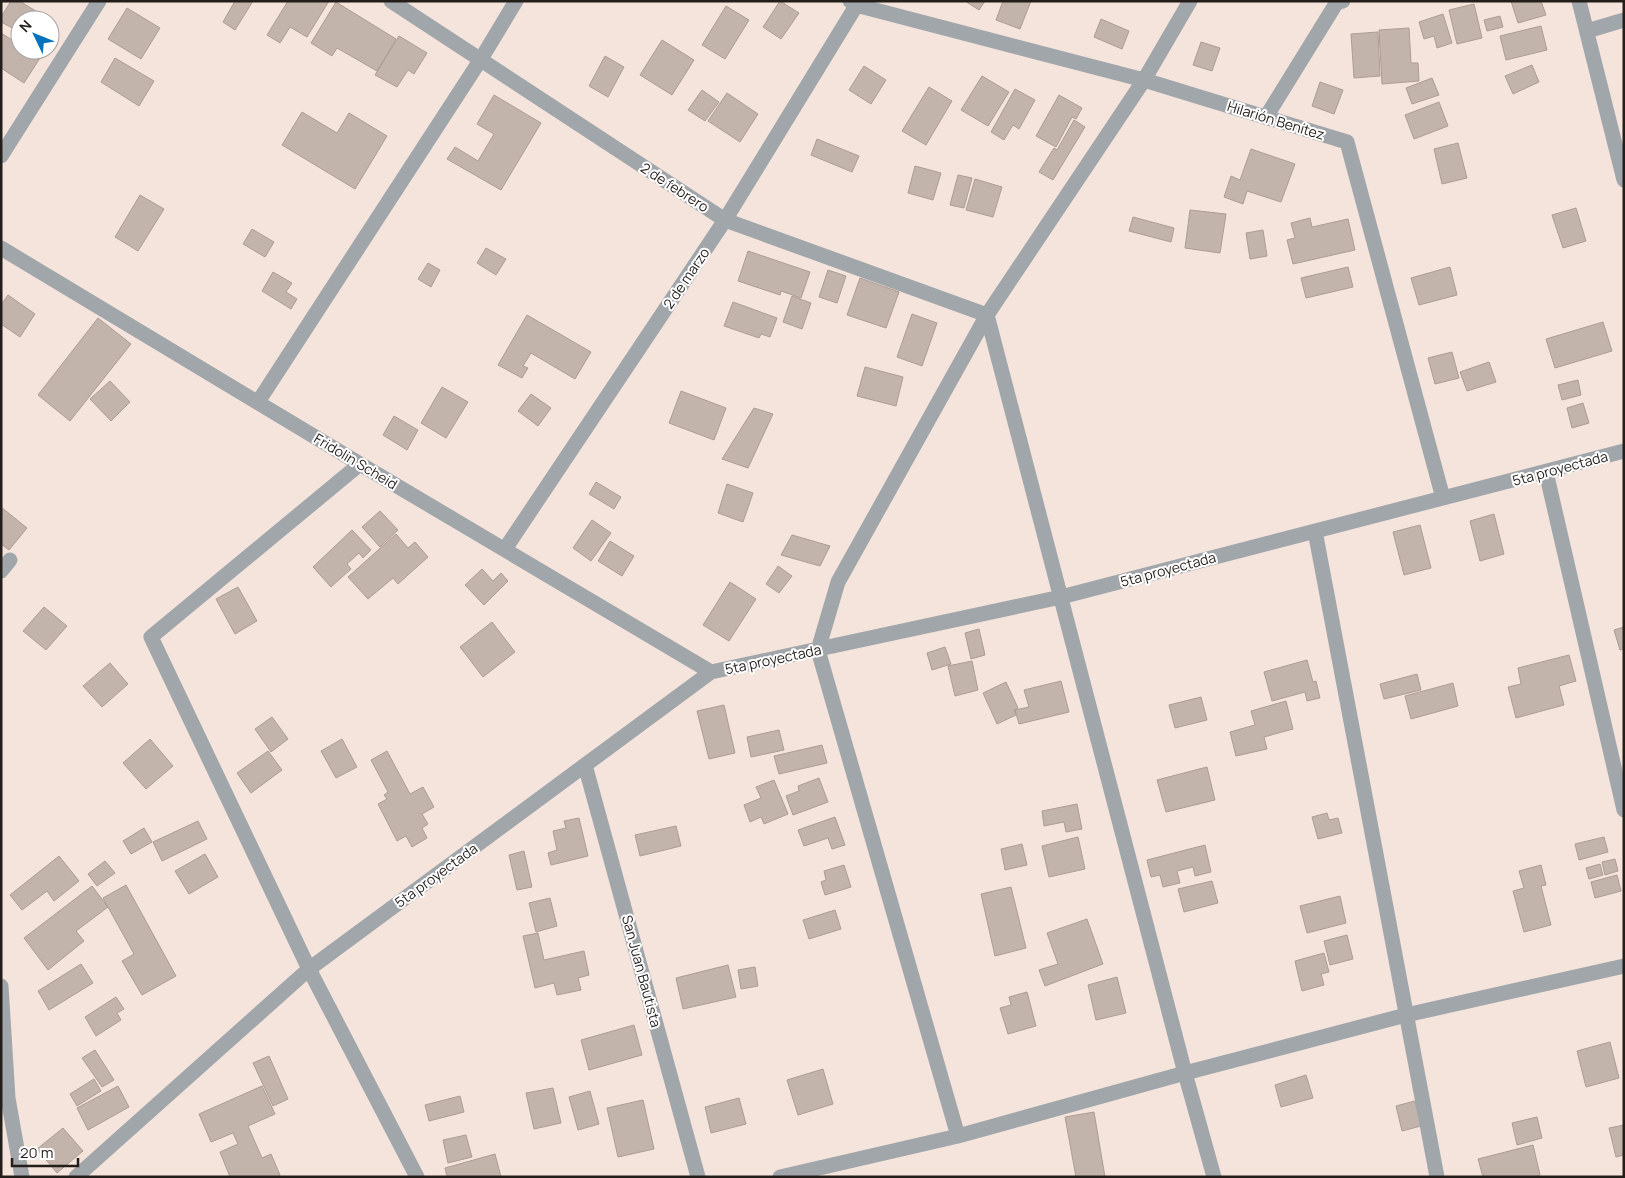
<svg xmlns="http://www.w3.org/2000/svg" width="1625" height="1178" font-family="Manrope,sans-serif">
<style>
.building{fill:#c2b3ab;stroke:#ac9c95}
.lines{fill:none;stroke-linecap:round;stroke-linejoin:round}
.minor{stroke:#a1a6ab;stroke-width:15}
.labels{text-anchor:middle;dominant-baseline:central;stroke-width:4;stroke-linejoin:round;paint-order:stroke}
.street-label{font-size:14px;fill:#241e1b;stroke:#fff}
</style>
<rect width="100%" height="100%" fill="#f4e4db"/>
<path class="building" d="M11,1H19L53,21L50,27V20H20V32L1,22V17Z
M235,1H253L235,30L223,22Z
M288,1H329L307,37L290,27L280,43L267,35Z
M780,1L799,13L781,39L763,27Z
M965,1H985L979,10Z
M1003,1H1031L1020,29L996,20Z
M1511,1H1541L1546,15L1518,23Z
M336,2L396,39L377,71L337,48L332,56L311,43Z
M1474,4L1482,38L1457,44L1449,10Z
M726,6L749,20L725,59L702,45Z
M127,8L160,28L141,59L108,39Z
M1443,14L1452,43L1437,48L1434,36L1424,39L1419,22Z
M1500,16L1503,27L1487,31L1484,20Z
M1101,19L1129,31L1122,49L1094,37Z
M1541,26L1547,50L1506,60L1500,36Z
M1409,28L1411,63H1418L1419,81L1382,84L1379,30Z
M1378,32L1380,76L1354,78L1351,34Z
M1,33L20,45V50H27L40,58L24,83L1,68Z
M399,36L427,53L414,74L408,70L397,87L375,75Z
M662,40L694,60L672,95L640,75Z
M1201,42L1220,48L1212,71L1193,65Z
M605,56L624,67L608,97L589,86Z
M115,58L154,81L139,106L101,82Z
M1532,65L1539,82L1513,94L1505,76Z
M864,66L886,80L871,104L849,90Z
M982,76L1009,92L988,126L961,110Z
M1432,78L1439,95L1412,104L1406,88Z
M1320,82L1343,90L1334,114L1312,106Z
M929,87L952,101L926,145L902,131Z
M1015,89L1035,100L1019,129L1013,125L1004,140L991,132Z
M702,90L719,102L705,121L688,110Z
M727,93L758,114L740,142L708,121Z
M494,95L541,123L501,190L447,159L455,147L478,161L494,134L477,124Z
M1059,95L1082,108L1076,119L1072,117L1056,147L1036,136Z
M1439,102L1448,126L1414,139L1405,115Z
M302,112L337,133L349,113L387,136L355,189L282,145Z
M1074,120L1085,127L1053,180L1039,172L1054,148L1057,150Z
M817,139L859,156L852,172L811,155Z
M1458,143L1467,178L1442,184L1434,149Z
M1251,149L1295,164L1281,202L1247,191L1243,204L1224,197L1231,176L1240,180Z
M915,166L941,173L933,200L908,193Z
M958,175L972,178L964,208L950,205Z
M975,179L1002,187L993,217L966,210Z
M140,195L164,209L138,251L115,237Z
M1576,208L1586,241L1563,248L1552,215Z
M1190,210L1226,214L1220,253L1185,248Z
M1133,217L1174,228L1171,242L1129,231Z
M1310,218L1312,227L1348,219L1355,250L1293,264L1287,240L1295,238L1291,223Z
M252,229L274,242L265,257L243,244Z
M1263,230L1267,256L1250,259L1246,233Z
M486,248L506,259L496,275L477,263Z
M748,251L810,272L801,298L781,291L780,295L738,281Z
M428,263L440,270L431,287L418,279Z
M1348,267L1353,287L1306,298L1301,278Z
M1450,267L1457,295L1419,305L1411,278Z
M828,270L846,276L837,303L819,297Z
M273,272L292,283L286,292L297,299L291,309L262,291Z
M860,278L899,292L886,328L847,315Z
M8,295L35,314L20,337L1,324V305Z
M792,296L811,303L802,329L783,322Z
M733,302L777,318L770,337L761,334L759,338L724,326Z
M912,314L937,323L922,366L897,357Z
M527,315L591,352L575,379L531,353L523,366L528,368L522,378L498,365Z
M98,318L131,344L70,421L38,395Z
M1603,322L1612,351L1555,368L1546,339Z
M1452,352L1459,378L1435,384L1428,358Z
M1489,362L1496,382L1467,391L1460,372Z
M865,367L903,377L896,406L857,396Z
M1578,380L1581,395L1562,400L1558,385Z
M110,381L130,402L111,421L90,399Z
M442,387L468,402L446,438L421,423Z
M681,391L726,408L714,440L669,423Z
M531,394L551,408L538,426L518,411Z
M1583,403L1589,423L1572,428L1567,408Z
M754,408L773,414L748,468L722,459Z
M394,416L418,430L407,450L383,435Z
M596,482L621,497L614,509L589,494Z
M727,484L753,493L743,522L718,513Z
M1,507L27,528L9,550L1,544Z
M380,511L398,530L380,547L362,527Z
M1494,514L1504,554L1480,561L1470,521Z
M592,520L611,533L591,561L573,548Z
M1420,525L1431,568L1404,575L1393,532Z
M352,530L371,550L363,558L359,553L347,564L351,569L331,587L313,567Z
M396,534L408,548L415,542L428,557L398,584L393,578L368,599L348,577Z
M792,535L830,546L820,566L781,555Z
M610,541L634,556L622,576L598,561Z
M778,566L792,576L779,593L766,584Z
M482,569L493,581L501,573L508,581L484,605L465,585Z
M730,582L756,599L729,641L703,625Z
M238,587L257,621L235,634L216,599Z
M44,607L67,626L46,650L23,631Z
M492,622L515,652L483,677L460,647Z
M1624,627V649L1620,650L1614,630Z
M979,629L985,655L971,659L965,633Z
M945,647L951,664L932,670L927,653Z
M1569,655L1576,681L1559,686L1564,705L1516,718L1508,687L1521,684L1518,668Z
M1307,660L1313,682L1316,681L1320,698L1307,701L1305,692L1272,701L1264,672Z
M972,661L978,690L955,696L948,666Z
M110,663L128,684L102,707L83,686Z
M1417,674L1421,690L1384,699L1380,684Z
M1061,681L1069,712L1019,724L1015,710L1029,707L1024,690Z
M1006,682L1018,708L1014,710L1016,715L997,724L983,693Z
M1453,683L1458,706L1411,719L1405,696Z
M1201,697L1207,720L1175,728L1169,705Z
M1286,701L1293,729L1264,737L1267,749L1236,756L1230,732L1255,725L1251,711Z
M724,705L735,753L709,759L697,711Z
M272,717L288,739L271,752L255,729Z
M779,730L784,750L751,757L747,737Z
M150,739L173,766L146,789L123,763Z
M342,739L357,767L336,778L321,751Z
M822,745L827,763L779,774L774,756Z
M268,751L282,770L251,793L237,773Z
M387,751L410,794L423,787L434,807L422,814L428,824L422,828L427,838L412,847L406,836L397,841L378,804L387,799L384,795L388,792L371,760Z
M1207,767L1215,800L1166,812L1157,780Z
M819,778L828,802L793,815L786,796L799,791L798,786Z
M774,780L788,814L764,824L761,817L750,822L744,805L761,798L756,787Z
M1077,804L1082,829L1066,832L1064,822L1044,826L1042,811Z
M1327,813L1329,820L1338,818L1342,833L1318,839L1312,817Z
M835,817L845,845L832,849L828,838L804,846L798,830Z
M579,818L588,856L551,865L548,853L557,850L553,831L566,828L564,821Z
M198,821L207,839L162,861L153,842Z
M676,826L681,846L640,856L635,835Z
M144,828L152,842L131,854L123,841Z
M1078,837L1085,869L1049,877L1042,846Z
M1604,837L1608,852L1579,860L1575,844Z
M1022,844L1027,865L1005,870L1001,849Z
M1205,845L1211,872L1195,876L1193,867L1177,871L1180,883L1163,887L1160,875L1151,877L1147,860Z
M524,851L532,887L517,890L509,855Z
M205,854L218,877L189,894L175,871Z
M59,856L79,881L54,901L47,891L22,910L10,895Z
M1615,859L1618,871L1605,875L1602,862Z
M105,861L115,873L97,886L88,874Z
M1600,864L1603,875L1589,879L1586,868Z
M844,865L851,887L825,895L821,882L826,880L824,871Z
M1541,865L1546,885L1541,886L1551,925L1524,932L1513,891L1524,888L1519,871Z
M1617,875L1621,891L1595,898L1591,882Z
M1212,881L1218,903L1184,912L1178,889Z
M126,885L176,976L142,995L122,961L134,954L103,898Z
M92,886L108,907L76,931L84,941L48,970L24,938Z
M1011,887L1026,948L995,956L981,894Z
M1340,896L1346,923L1307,933L1300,906Z
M550,898L557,926L536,932L529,903Z
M835,910L841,929L809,939L803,920Z
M1087,919L1103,964L1045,986L1039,970L1058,964L1047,933Z
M538,933L544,960L584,951L589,975L578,978L581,990L557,995L554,983L535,988L523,936Z
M1347,935L1353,959L1330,965L1324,941Z
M1324,953L1329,972L1321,974L1324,985L1302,991L1295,961Z
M81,964L93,983L49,1010L38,991Z
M728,965L736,997L683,1009L676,978Z
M755,967L758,986L741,989L738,970Z
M1117,977L1126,1013L1096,1020L1088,985Z
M1027,992L1036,1026L1008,1034L1000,1008L1011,1005L1009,997Z
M116,997L124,1009L117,1013L121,1020L96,1036L85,1017Z
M634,1025L642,1055L589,1070L581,1040Z
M1610,1042L1619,1078L1586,1087L1577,1051Z
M95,1050L114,1080L102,1087L82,1058Z
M269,1056L288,1099L273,1106L253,1063Z
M823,1069L833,1104L798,1115L787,1080Z
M1306,1075L1313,1098L1281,1107L1275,1085Z
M94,1079L101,1091L77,1106L70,1094Z
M118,1086L129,1107L88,1130L77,1108Z
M262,1086L275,1114L248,1126L262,1158L271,1154L280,1175L277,1177H230L220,1152L238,1144L233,1133L211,1142L199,1114Z
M553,1088L561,1123L534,1129L526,1093Z
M590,1091L599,1124L578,1130L569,1097Z
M460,1096L464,1112L429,1121L425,1105Z
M739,1098L746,1124L711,1133L705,1107Z
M643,1100L654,1149L618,1157L607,1108Z
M1415,1101L1421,1126L1402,1131L1396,1106Z
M1094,1112L1105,1177H1076L1065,1117Z
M1537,1117L1542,1138L1517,1145L1512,1123Z
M1624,1125V1155L1616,1157L1609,1128Z
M63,1128L83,1151L57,1173L37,1149Z
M466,1135L472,1157L448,1163L443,1140Z
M1533,1145L1540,1175L1534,1177H1483L1478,1159Z
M495,1154L501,1177H447L445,1168Z"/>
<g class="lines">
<path class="minor" d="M391,1L725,220L987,315L1185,1073L1214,1177
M850,1L856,5L1144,80L1347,142L1443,498
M1579,1L1624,180
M1587,31L1624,20
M1266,117L1337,2L1343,1
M1,156L99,1
M1,248L360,464L711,672
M258,402L481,59L516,1
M360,464L151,637L309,969L417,1177
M1546,472L1624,810
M1315,531L1437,1177
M505,549L725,220L859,1
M1,571L10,560
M585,765L698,1177
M1,986L8,1098L22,1177
M958,1136L818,650L838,582L987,315L1144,80L1190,1
M76,1177L309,969L711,672L1061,597L1624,451
M780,1177L958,1136L1185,1073L1406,1015L1624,966"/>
</g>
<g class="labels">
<g class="street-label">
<text transform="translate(1276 120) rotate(17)">Hilarión Benítez</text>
<text transform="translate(675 187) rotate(33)">2 de febrero</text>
<text transform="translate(686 278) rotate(-56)">2 de marzo</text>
<text transform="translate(356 461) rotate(31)">Fridolin Scheid</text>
<text transform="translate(1560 468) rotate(-15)">5ta proyectada</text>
<text transform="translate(1168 569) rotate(-15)">5ta proyectada</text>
<text transform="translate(773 659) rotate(-12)">5ta proyectada</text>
<text transform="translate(436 875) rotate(-36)">5ta proyectada</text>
<text transform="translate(642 971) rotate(75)">San Juan Bautista</text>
</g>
</g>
<rect width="1625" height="1178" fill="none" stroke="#241e1b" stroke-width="5"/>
<g transform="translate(35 35) rotate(313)"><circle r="24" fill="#ffffff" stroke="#a7a5a4"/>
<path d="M0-4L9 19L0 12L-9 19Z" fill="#0572bd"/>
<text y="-8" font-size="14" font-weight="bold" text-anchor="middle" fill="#241e1b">N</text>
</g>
<path d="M12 1158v8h66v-8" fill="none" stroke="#241e1b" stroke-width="2.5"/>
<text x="20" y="1158" font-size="15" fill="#241e1b" stroke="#ffffff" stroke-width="4" paint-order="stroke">20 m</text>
</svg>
